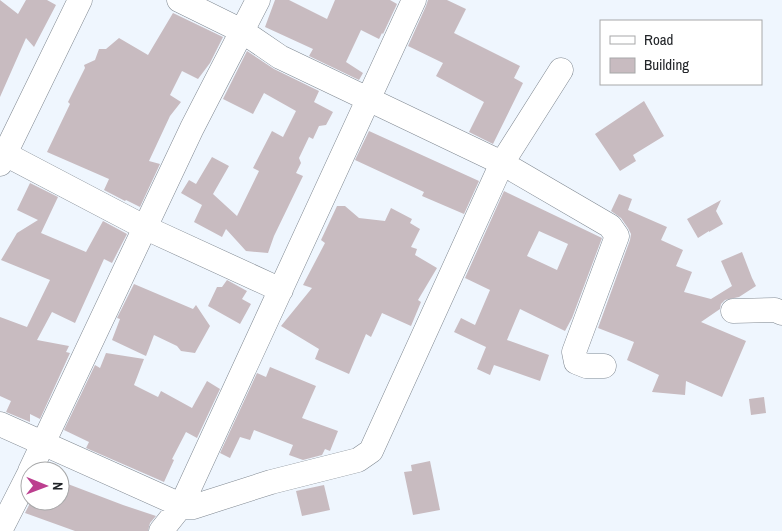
<svg xmlns="http://www.w3.org/2000/svg" width="782" height="531" font-family="'Archivo Narrow',sans-serif">
<style>
.building{fill:#c8bbc0;fill-rule:evenodd}
.lines{fill:none;stroke-linecap:round;stroke-linejoin:round}
.minor-casing{stroke:#7f8790;stroke-width:25}
.minor{stroke:#fff;stroke-width:24}
</style>
<rect width="100%" height="100%" fill="#eff6fe"/>
<path class="building" d="M0,0L18,14L26,0H47L56,5L34,47L26,38L0,97Z
M275,0H289L327,19L335,0H390L397,4L383,34L382,33L379,39L361,30L346,62L363,73L359,80L309,56L313,49L265,27Z
M428,0H447L466,9L454,33L520,66L514,78L523,83L493,144L469,132L484,102L436,76L443,63L408,46L426,6Z
M173,13L223,37L210,63L198,79L182,71L170,95L181,102L170,116L149,161L160,164L140,207L126,200L125,201L104,190L109,179L47,152L70,104L68,102L85,68L84,65L95,60L99,49H106L119,38L148,55Z
M247,51L274,69L319,91L314,102L333,112L326,125L319,126L313,139L309,137L299,158L301,163L296,173L303,176L274,236L268,253L246,251L226,229L222,237L194,222L202,205L181,193L189,180L196,184L212,157L229,166L213,194L237,216L259,171L253,168L272,131L283,137L296,111L264,93L253,114L223,99Z
M644,101L664,136L633,155L636,161L620,171L595,134Z
M369,131L479,181L464,214L422,196L424,192L355,160Z
M30,183L58,197L41,233L86,252L103,221L127,234L112,263L104,259L75,323L52,312L37,340L69,346L66,352L70,353L40,419L30,414V422L6,412L11,401L0,396V317L27,327L50,280L1,260L17,233L38,220L17,210Z
M504,191L602,238L572,318L565,331L520,309L507,340L549,355L540,381L494,365L490,375L477,369L486,347L454,332L461,318L475,325L490,290L465,278ZM539,231L568,244L557,270L527,256Z
M619,194L632,199L628,210L667,227L661,240L683,250L676,266L692,272L684,292L711,299L732,286L721,261L742,252L752,278L756,286L739,297L725,300L721,304L720,309L701,322L746,341L722,397L686,381L685,395L652,392L659,375L627,360L634,342L598,328L630,240L631,234L628,228L621,218L611,211Z
M721,200L716,211L723,224L709,232V231L698,238L687,219Z
M337,206H345L359,218L385,221L391,208L412,219L410,223L420,229L411,247L417,249L415,255L437,268L418,300L421,302L411,326L382,313L371,337L366,334L349,374L315,359L319,349L281,326L312,288L303,285L325,243L321,240Z
M227,280L247,291L242,299L251,304L240,324L208,306L217,287H222Z
M134,284L193,309L196,305L210,326L195,353L181,351L177,346L154,335L146,356L112,340L120,319L117,318Z
M106,353L144,359L134,385L158,397L161,391L192,408L207,381L220,389L197,438L186,432L172,459L174,460L164,482L86,448L89,442L64,430L95,365L100,368Z
M270,367L316,386L302,418L338,431L330,451L325,449L322,455L303,460L289,455L293,445L254,430L250,440L240,437L230,458L220,453L257,373L266,377Z
M764,397L766,413L751,415L749,399Z
M430,461L440,510L413,515L404,472L412,471L411,465Z
M60,481L123,505L156,516L150,523L148,531H75L25,513L31,501H60Z
M324,485L330,510L302,516L296,491Z"/>
<g class="lines">
<g class="minor-casing">
<path id="minor" d="M179,0L242,31L280,57L502,163L610,226L617,236L574,352L576,362L586,366H604
M5,154L146,228L281,290
M0,164L80,0
M733,311L775,310L782,313
M0,424L185,507H193L271,482L358,460L371,451L502,163L561,70
M30,471L192,128L258,0
M0,531L30,472
M161,531L181,506L414,0"/>
</g>
<use href="#minor" class="minor"/>
</g>
<rect x="600" y="20" width="162" height="65" fill="#ffffff" stroke="#a7a8a9"/>
<rect x="610" y="36" width="25" height="8" fill="#ffffff" stroke="#a7a8a9"/>
<text x="644" y="45" font-size="15" fill="#222529">Road</text>
<rect x="610" y="58" width="25" height="15" fill="#c8bbc0" stroke="#a7a8a9"/>
<text x="644" y="70" font-size="15" fill="#222529">Building</text>
<g transform="translate(45 486) rotate(91)"><circle r="24" fill="#ffffff" stroke="#a7a8a9"/>
<path d="M0-4L9 19L0 12L-9 19Z" fill="#bc3f8f"/>
<text y="-8" font-size="14" font-weight="bold" text-anchor="middle" fill="#222529">N</text>
</g>
</svg>
